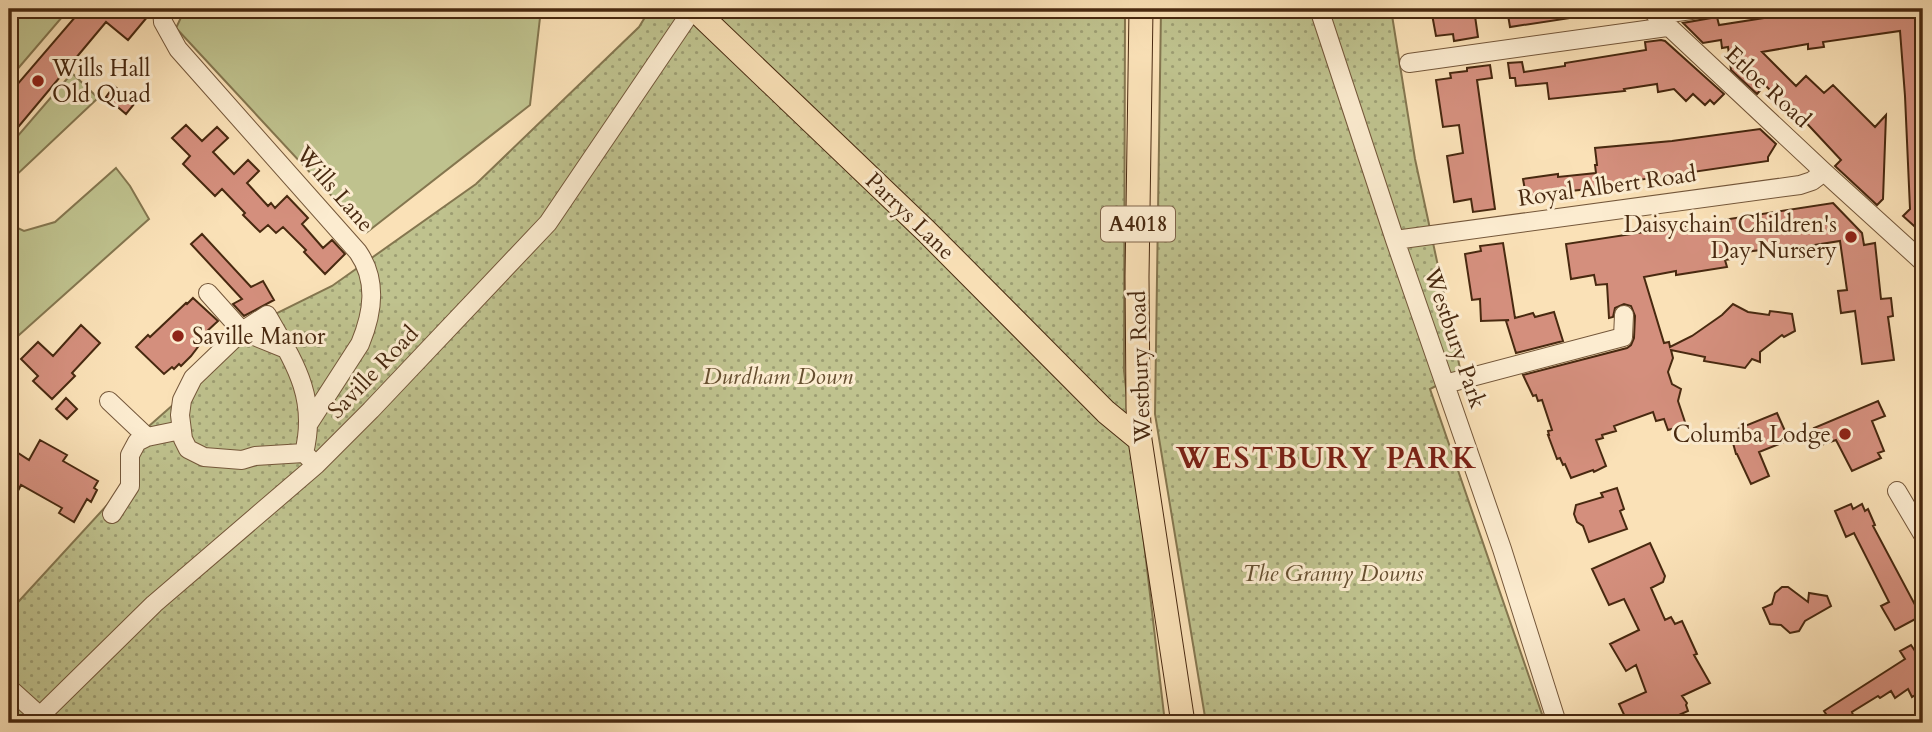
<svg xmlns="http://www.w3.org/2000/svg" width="1932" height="732" font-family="Cardo,serif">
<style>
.green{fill:#bfc28e;stroke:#84764f;stroke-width:2}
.park{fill:url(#park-dots);stroke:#84764f;stroke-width:2}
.building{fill:#d48f7d;stroke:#482910;stroke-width:2}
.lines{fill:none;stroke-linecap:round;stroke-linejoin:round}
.minor-casing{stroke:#74573a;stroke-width:20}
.major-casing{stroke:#482910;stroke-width:25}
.minor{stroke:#fcecd0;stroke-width:18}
.major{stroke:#fae1b7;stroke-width:23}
.poi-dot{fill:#8f2418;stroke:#fcecd0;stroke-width:2.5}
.labels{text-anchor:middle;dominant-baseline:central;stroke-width:6;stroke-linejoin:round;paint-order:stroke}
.shield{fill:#fcecd0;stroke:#7e644a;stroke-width:2}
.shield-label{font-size:21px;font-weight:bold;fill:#482910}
.poi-label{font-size:23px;fill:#482910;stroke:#fcecd0;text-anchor:start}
.street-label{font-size:23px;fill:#482910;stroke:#fcecd0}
.park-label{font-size:23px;font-style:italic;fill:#664f30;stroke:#fcecd0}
.district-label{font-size:30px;font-weight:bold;letter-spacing:2px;fill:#7a1f14;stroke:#fcecd0}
</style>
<defs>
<pattern id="park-dots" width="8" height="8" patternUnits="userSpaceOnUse" patternTransform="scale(1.75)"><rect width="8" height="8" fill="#bfc28e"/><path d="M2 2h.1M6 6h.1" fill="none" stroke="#9d9e73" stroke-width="1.8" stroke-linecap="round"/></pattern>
</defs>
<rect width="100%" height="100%" fill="#fae1b7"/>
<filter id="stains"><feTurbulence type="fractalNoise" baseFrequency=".00286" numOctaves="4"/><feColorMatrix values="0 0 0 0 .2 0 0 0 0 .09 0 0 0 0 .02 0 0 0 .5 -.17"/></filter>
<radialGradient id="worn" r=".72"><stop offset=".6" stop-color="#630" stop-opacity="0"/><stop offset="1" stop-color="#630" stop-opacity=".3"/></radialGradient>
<path class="green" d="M9,9H69L9,79Z
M185,9H541L530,105L366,233L176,28Z
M72,73L98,98L9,182V146Z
M116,168L130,186L149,219L9,344V224L24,231L55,222Z"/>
<path class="park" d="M650,9H1125L1124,371L1165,723H9V612L120,491L132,441L191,389L269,317L332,286L476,184L639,27Z
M1161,9H1391L1415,159L1461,373L1430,389L1545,723H1206L1155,414Z"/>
<path class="building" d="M82,9H140L148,16L128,40L106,22L9,138V94Z
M1431,9H1474L1478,37L1454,41L1453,34L1436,36Z
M1507,9H1576L1577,17L1510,27Z
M1821,9H1923V234L1903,216L1910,209L1905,96L1900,31L1823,42L1824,47L1808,49V44L1762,52L1796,86L1806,76L1824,93L1833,85L1875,127L1886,115L1883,199L1877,205L1835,166L1841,160L1799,115L1797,117L1765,85L1757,94L1731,70L1728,47L1722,48L1721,40L1703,43L1683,23L1717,17L1719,25Z
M1661,40L1665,41L1724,94L1714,104L1710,100L1705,105L1693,94L1686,101L1674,89L1658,92L1657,84L1624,89L1625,91L1549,99L1547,83L1516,86L1515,78H1510L1508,63L1522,62L1524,72L1565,66V63L1646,50L1645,42Z
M1490,65L1492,78L1477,80L1495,209L1473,212L1471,199L1454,202L1447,156L1463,153L1459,125L1443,127L1436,80L1451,78L1450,73L1467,71V68Z
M114,86L135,103L126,114L106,97Z
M186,125L202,141L217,127L228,138L213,152L234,174L248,160L259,171L247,183L268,206L271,203L275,208L287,196L308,218L302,224L323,248L332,240L345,254L325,274L304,252L306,250L283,227L276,233L268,225L260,232L243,215L245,213L222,189L215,196L183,164L190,156L172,138Z
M1760,129L1776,144L1768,157V161L1597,186V188L1526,196L1523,179L1558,174V177L1596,173L1595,165H1597L1595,148L1672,141Z
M1833,203L1862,233L1864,245L1875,243L1881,299L1891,298L1893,316L1888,317L1894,360L1862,364L1855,311L1841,313L1838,291L1847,290L1840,241L1783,250V247L1738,253V258L1725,260L1727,267L1676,275V271L1644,277L1664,343L1669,342L1670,347L1692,336L1722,315L1733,304L1748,312L1769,315L1770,311L1792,314L1795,331L1784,337L1782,335L1760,352V362L1752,359L1745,368L1704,361L1705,357L1671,350L1673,358L1668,372L1672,384L1681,389L1678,401L1686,425L1668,430L1664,419L1656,421L1653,412L1614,426L1616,431L1602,435L1603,438L1596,440L1606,466L1594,472L1593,470L1571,478L1565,464L1563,465L1560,458L1557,459L1548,435H1549L1548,431L1552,430L1542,400L1538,401L1536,395L1533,396L1523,375L1627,348L1631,345L1634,338L1635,316L1631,306L1624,304L1615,308L1613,317L1609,318L1607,284L1596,285L1594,275L1571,279L1566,244Z
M202,234L251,287L263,281L274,300L244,316L233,304L242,299L191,244Z
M1503,243L1515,318L1533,313L1535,317L1554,312L1563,341L1516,353L1506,321L1509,320L1481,321L1480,299L1472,300L1465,254L1481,251L1480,246Z
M193,298L218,321L204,334V339L191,356L181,366L179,364L174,369L172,367L164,374L136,347L148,335L150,337L186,303L187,304Z
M81,325L100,343L72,373L75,376L52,399L33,381L38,376L21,359L38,342L53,356Z
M66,398L77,409L67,419L56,409Z
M1878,401L1885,416L1872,421L1884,451L1878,453L1881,458L1852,471L1836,440L1821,445L1814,428Z
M1777,413L1789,440L1759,452L1769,476L1751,484L1737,454H1736L1730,432Z
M40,440L67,455L63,461L98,481L94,488L97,490L91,502L87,499L74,522L59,513L62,508L21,485L9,508V470L18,453L29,460Z
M1617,488L1624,509L1620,511L1627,529L1589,542L1583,526L1577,522L1574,514L1576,505L1603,497L1601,493Z
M1851,504L1853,509L1862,504L1865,511L1868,509L1875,525L1873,526L1921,616L1895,630L1881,606L1889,602L1854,533L1846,537L1835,511Z
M1650,543L1665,576L1663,582L1651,588L1665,620L1671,617L1675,624L1682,621L1697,654L1694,655L1710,683L1682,696L1687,703L1686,705L1688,711L1663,722L1662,718L1651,723H1628L1619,704L1646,692L1636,665L1626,671L1610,644L1639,630L1624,599L1609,605L1592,569Z
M1782,587H1788L1808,602L1809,593L1827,596L1831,606L1805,621L1799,631L1790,633L1781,625L1770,624L1763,608L1772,604L1775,593Z
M1911,645L1923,663V690L1912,697L1908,689L1895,698L1891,691L1880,698L1878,696L1852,712L1853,715L1839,723H1832L1824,711L1905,659L1900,651Z"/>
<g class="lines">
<g class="minor-casing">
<path id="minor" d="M162,9L163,22L178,49L358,252C378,281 373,313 360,344L309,423
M1319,9L1395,240L1502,549L1557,723
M1650,9L1824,172L1923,262
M1656,15L1698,9
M1409,63L1667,27
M1395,240L1800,185L1812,181L1824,172
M208,293L242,331L286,349
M1445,384L1623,337L1624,315
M109,401L147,437
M304,453C318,397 294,362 267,315L242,331L193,378L182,400L180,415L183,439L188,449L204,457L242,460L255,456L304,453L316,465
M1897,491L1923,535
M112,514L130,486V455L137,442L147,437L181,430
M9,688L40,716
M36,723L40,716L154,604L316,465L371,410L548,223L693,9"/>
</g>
<g class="major-casing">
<path id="major" d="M694,9L926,231L1106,412L1140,440
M1141,9L1137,277L1138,408L1140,440L1183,723"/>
</g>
<use href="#minor" class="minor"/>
<use href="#major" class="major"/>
</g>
<g class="poi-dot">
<circle cx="38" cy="81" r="7"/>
<circle cx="1851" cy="237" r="7"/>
<circle cx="178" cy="336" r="7"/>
<circle cx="1845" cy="434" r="7"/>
</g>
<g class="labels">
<rect class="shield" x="1101" y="206.5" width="74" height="35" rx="5"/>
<g class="shield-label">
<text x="1138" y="224">A4018</text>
</g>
<g class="poi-label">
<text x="52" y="68">Wills Hall<tspan x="52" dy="26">Old Quad</tspan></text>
<text x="1837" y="224" text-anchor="end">Daisychain Children's<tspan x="1837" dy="26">Day Nursery</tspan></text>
<text x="192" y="336">Saville Manor</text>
<text x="1831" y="434" text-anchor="end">Columba Lodge</text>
</g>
<g class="street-label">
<text transform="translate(1768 87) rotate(43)">Etloe Road</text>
<text transform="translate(1607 186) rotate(-8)">Royal Albert Road</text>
<text transform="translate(335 189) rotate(49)">Wills Lane</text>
<text transform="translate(910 216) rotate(44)">Parrys Lane</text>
<text transform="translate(1455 338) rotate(71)">Westbury Park</text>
<text transform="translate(1140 367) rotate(-92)">Westbury Road</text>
<text transform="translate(373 372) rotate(-46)">Saville Road</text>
</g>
<g class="park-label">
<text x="778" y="376">Durdham Down</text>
<text x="1333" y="573">The Granny Downs</text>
</g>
<g class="district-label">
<text x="1327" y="458">WESTBURY PARK</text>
</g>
</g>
<rect width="1932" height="732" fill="none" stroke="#fae1b7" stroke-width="35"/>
<rect x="10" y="10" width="1911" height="711" fill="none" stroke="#482910" stroke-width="3.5"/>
<rect x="18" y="18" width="1897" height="697" fill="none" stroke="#482910" stroke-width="2"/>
<rect width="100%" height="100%" filter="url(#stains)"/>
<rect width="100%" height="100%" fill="url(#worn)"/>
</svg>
